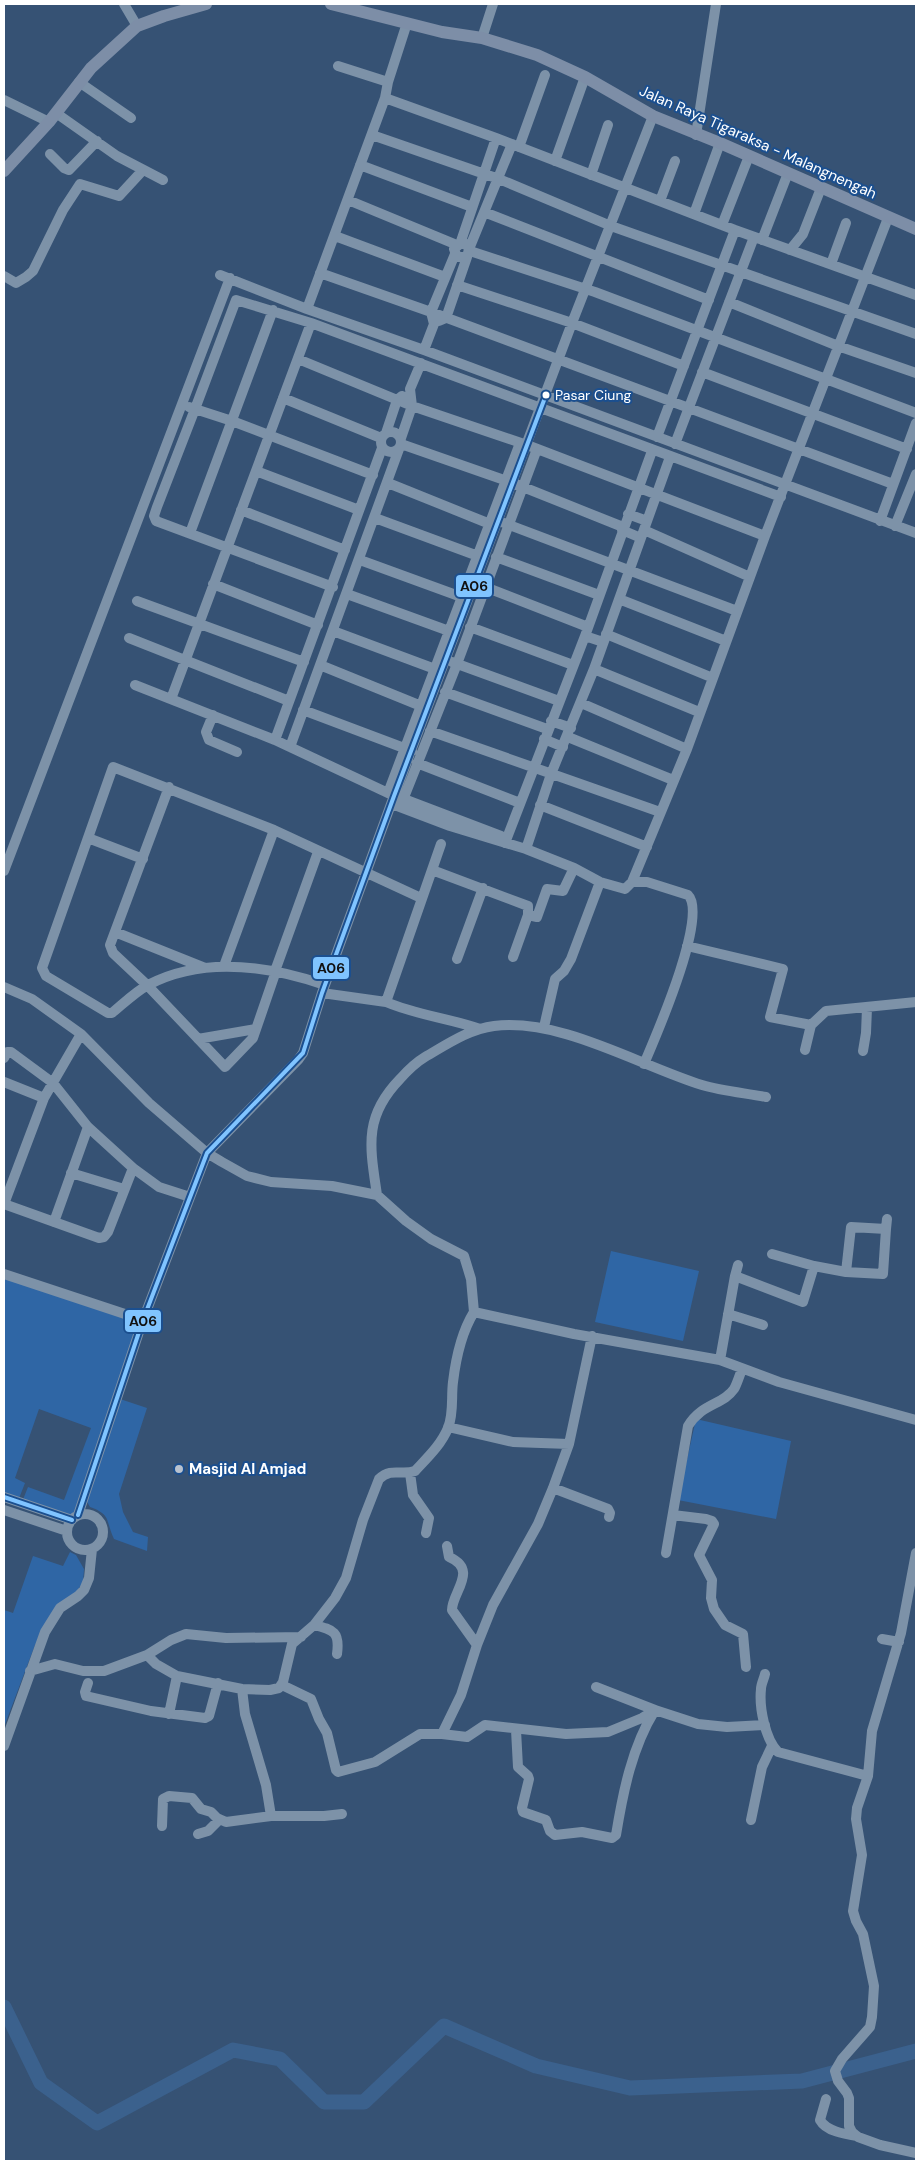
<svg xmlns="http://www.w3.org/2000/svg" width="920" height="2165" font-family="'DM Sans',sans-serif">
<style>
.green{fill:#2f66a5}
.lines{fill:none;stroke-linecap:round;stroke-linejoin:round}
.river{stroke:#3b618d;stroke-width:15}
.minor{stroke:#7d92a8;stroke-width:10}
.major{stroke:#7d8ea7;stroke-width:12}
.bus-1-casing{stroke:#1b4f8f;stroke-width:8}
.bus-1{stroke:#80c4ff;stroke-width:4}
.bus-dot{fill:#fff;stroke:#1b4f8f;stroke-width:2}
.poi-dot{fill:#b9c2ce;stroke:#1b4f8f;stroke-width:2}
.labels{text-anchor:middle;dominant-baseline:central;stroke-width:4;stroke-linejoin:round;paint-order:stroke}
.bus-label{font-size:14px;fill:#fff;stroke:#1b4f8f;text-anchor:start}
.street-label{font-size:15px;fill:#fff;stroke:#1b4f8f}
.poi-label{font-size:15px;font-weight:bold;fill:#fff;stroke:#1b4f8f;text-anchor:start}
.line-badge{stroke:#1b4f8f;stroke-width:2}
.pale-badge-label{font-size:14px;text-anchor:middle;font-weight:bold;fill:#111}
</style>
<rect width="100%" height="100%" fill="#365274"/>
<path class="green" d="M611,1251L699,1271L683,1341L595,1322Z
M4,1276L142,1321L77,1514L71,1518L22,1502L28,1487L64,1500L91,1428L39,1409L15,1478L25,1483L18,1501L4,1496Z
M120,1399L147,1408L119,1494L123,1512L133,1532L148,1537L147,1551L114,1539C105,1520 112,1515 90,1507L86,1500Z
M696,1419L791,1441L776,1519L678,1500Z
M70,1552L76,1555L84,1569L83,1583L35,1645L4,1727V1610L13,1613L33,1556L63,1566Z"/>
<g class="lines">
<path class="river" d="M4,2007L41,2083L97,2123L233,2050L280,2059L324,2102H364L444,2026L536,2066L630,2088L802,2081L916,2051"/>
<path class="minor" d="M124,4L137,26
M482,38L493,4
M338,66L388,82
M79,82L131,118
M385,98L388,82L407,23
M4,100L49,122
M56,113L117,156L163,180
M372,135L499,179L611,226L916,334
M696,135L716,4
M519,147L545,75
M50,154L64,168L69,170L97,141
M555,161L585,77
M360,165L472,207
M591,175L608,125
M348,200L457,245
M660,201L675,161
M484,212L709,300
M694,214L720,143
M722,225L749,156
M335,236L445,277
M762,240L788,173
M460,244H466L469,249L467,257H457L454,249L460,244L496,138
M469,249L512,144
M790,250L803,234L821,188
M470,251L595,292L916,413
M831,264L846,223
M320,273L431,312L893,484
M220,275L307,309L424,350L916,533
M4,276L16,283L26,277L33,271L63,210L80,184L119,196L143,170
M457,285L572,323L684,366
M729,302L838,346L916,373
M307,309L385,98L496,138L735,230L916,295
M439,321L446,318L467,257
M424,350L434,324L431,312L455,254
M298,359L412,406L527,445L765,536
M702,372L907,449
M283,398L381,438
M189,407L195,409L157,507L154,516L156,521L333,587
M381 442a10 10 0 1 1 20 0a10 10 0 1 1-20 0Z
M386,433L397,400L402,396
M657,437L735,230
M401,438L412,406L410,389L421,363
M401,444L513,483L623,527
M675,444L754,237
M256,471L359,510
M373,475L232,421L195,409L236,300L311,323L781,497
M388,483L490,524
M241,510L345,550
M628,514L647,521
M375,518L478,556
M880,521L916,423
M504,523L737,611
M895,526L916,474
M622,530L641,538
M644,530L750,577
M190,533L273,310
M496,557L599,595
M360,560L467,599
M213,584L318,625
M485,587L588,627
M347,594L449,631
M619,599L726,641
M137,601L304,662
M470,627L573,665
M333,631L435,669
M606,634L713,678
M585,636L603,642
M129,638L289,701
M452,662L559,701
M320,665L426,708
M594,669L699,712
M135,685L275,740L388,793L501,836
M445,692L547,729
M171,699L311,323
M581,703L687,749
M303,710L412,751
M213,715L206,732L209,740L237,752
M551,721L571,728
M430,731L660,812
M568,737L673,780
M544,739L563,747
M275,740L382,448
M290,747L399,449
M417,763L520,803
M169,787L110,945L113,953L147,985L225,1067L253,1038L276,971
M388,793L520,443
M392,804L450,826L526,849L574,868L600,882L625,889L632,882L687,749L765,536L888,218
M401,805L457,664L537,449
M540,805L647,847
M88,838L143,859
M505,843L585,636L652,451
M526,849L551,774L594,669L670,457
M432,870L528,906V915L513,957
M4,871L230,278
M632,882H647L688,895C709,915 655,1038 644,1064
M528,915L537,917L547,889L563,891L574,868
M115,932L205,968
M687,946L783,969L770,1017L811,1025
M457,959L483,888
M224,966L274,830
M275,971L318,852
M325,985C269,966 203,956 148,985C135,992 123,1004 112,1013H108L46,976L42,968L113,767L274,830L421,898
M4,987L32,999L81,1034L149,1103L207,1153L222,1162L247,1176L271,1182L332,1186L377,1195L406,1221L431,1239L464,1256L471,1279L474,1312
M322,993L386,1002L441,844
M386,1002C416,1015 449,1018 480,1029
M544,1027L555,979L564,971L571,959L600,882
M198,1039L256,1029
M805,1050L811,1025L826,1011L916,1002
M863,1051L866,1033L867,1008
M4,1058L7,1052H11L53,1083L88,1127L133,1168L159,1187L190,1197
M4,1082L44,1098
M71,1173L124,1189
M377,1195C370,1147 363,1117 400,1079C408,1070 415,1063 425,1057C446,1045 469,1029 494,1026C561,1018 638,1065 702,1085C722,1091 745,1093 766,1097
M4,1204L44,1098L81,1034
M4,1204L99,1238L104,1237L108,1232L133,1168
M54,1222L88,1127
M772,1254L814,1266
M846,1272L851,1227L886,1229L887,1219
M4,1274L143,1320
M735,1276L738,1265
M728,1314L763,1325
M720,1360L735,1276L803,1302L814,1266L846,1272L883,1274L886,1229
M448,1427L513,1442L569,1444
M410,1473L413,1495L429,1518L426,1533
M553,1488L608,1509L610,1513L609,1517
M4,1497L72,1520
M4,1510L67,1531
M67 1532a18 18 0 1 1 36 0a18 18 0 1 1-36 0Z
M78,1515L143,1320L207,1153L298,1060L303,1053L322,993L394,796L572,323L653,116
M673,1515L706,1519L712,1521L714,1524L699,1555L712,1580L711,1598L714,1609L725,1625L743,1634L746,1667
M447,1546L449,1557C479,1570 452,1592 452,1610L477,1645
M666,1553L688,1426C702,1403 723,1405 734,1389C737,1384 739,1376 742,1370
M916,1553L901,1633L872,1731L868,1776L857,1808L856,1819L862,1855L853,1911L856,1921L863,1934L874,1986L872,2017L870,2027L842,2059L835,2071L838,2081L847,2093L849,2098V2126L852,2132L858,2137L880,2145L916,2153
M314,1625C334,1630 340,1632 337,1654
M882,1639L899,1642
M147,1655L156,1664L177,1676L242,1689L270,1690L279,1688L283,1682L292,1644L314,1625L335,1598L346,1578L363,1520L379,1479C392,1467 401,1476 415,1471C427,1458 441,1445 448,1428C454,1413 451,1397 453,1382C456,1357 461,1333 474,1312L574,1334L720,1360L779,1382L916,1420
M30,1671L55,1664L83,1671H104L147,1655L171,1640L186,1634L226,1638L301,1637
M765,1674C764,1679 761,1684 761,1689C759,1707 765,1739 778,1752L868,1776
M88,1683L85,1692L86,1696L151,1711L205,1718L209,1716L218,1683
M282,1685L311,1699L319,1719L327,1733L336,1770L338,1772L375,1762L420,1734H442L461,1695L477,1645L493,1605L538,1524L553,1488L569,1444L592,1336
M242,1689L245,1714L266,1785L271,1816
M169,1714L177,1676
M516,1730L518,1767L528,1776L529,1779L522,1808L523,1812L546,1820L550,1831L555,1835L582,1832L612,1838L616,1835C623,1792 632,1747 655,1710L698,1724L727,1727L765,1725
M442,1734L467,1737L485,1725L566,1734L608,1732L642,1718L655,1710L596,1687
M4,1746L45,1632L60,1608L78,1596L84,1590L89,1578L92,1549
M751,1820L762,1767L772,1746
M162,1826L163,1799L169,1796L192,1798L201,1809L211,1812L217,1818L226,1822L271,1816H324L342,1814
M198,1834L208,1831L219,1820
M826,2099L820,2120C826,2131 844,2134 857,2136"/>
<path class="major" d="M331,4L442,32L482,38L537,55L585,77L653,116L720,143L916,229
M4,171L49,122L91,68L137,26L164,16L206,4"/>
<g class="bus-1-casing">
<path id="bus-1" d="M4,1497L72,1520
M78,1515L143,1320L207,1153L303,1053L322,993L394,796L546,395"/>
</g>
<use href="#bus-1" class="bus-1"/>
</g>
<circle class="bus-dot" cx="546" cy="395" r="4.5"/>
<circle class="poi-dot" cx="179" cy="1469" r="5"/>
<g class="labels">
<g class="bus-label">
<text x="555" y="395">Pasar Ciung</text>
</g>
<g class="street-label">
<text transform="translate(758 142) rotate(24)">Jalan Raya Tigaraksa - Malangnengah</text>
</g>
<g class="poi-label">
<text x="189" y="1469">Masjid Al Amjad</text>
</g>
</g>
<g class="line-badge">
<rect x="455" y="574" width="38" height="24" rx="5" fill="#80c4ff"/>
<rect x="312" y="956" width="38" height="24" rx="5" fill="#80c4ff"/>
<rect x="124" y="1309" width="38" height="24" rx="5" fill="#80c4ff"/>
</g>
<g class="pale-badge-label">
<text x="474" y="591">A06</text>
<text x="331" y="973">A06</text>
<text x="143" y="1326">A06</text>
</g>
<rect width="920" height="2165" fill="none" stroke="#ffffff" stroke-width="10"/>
</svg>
